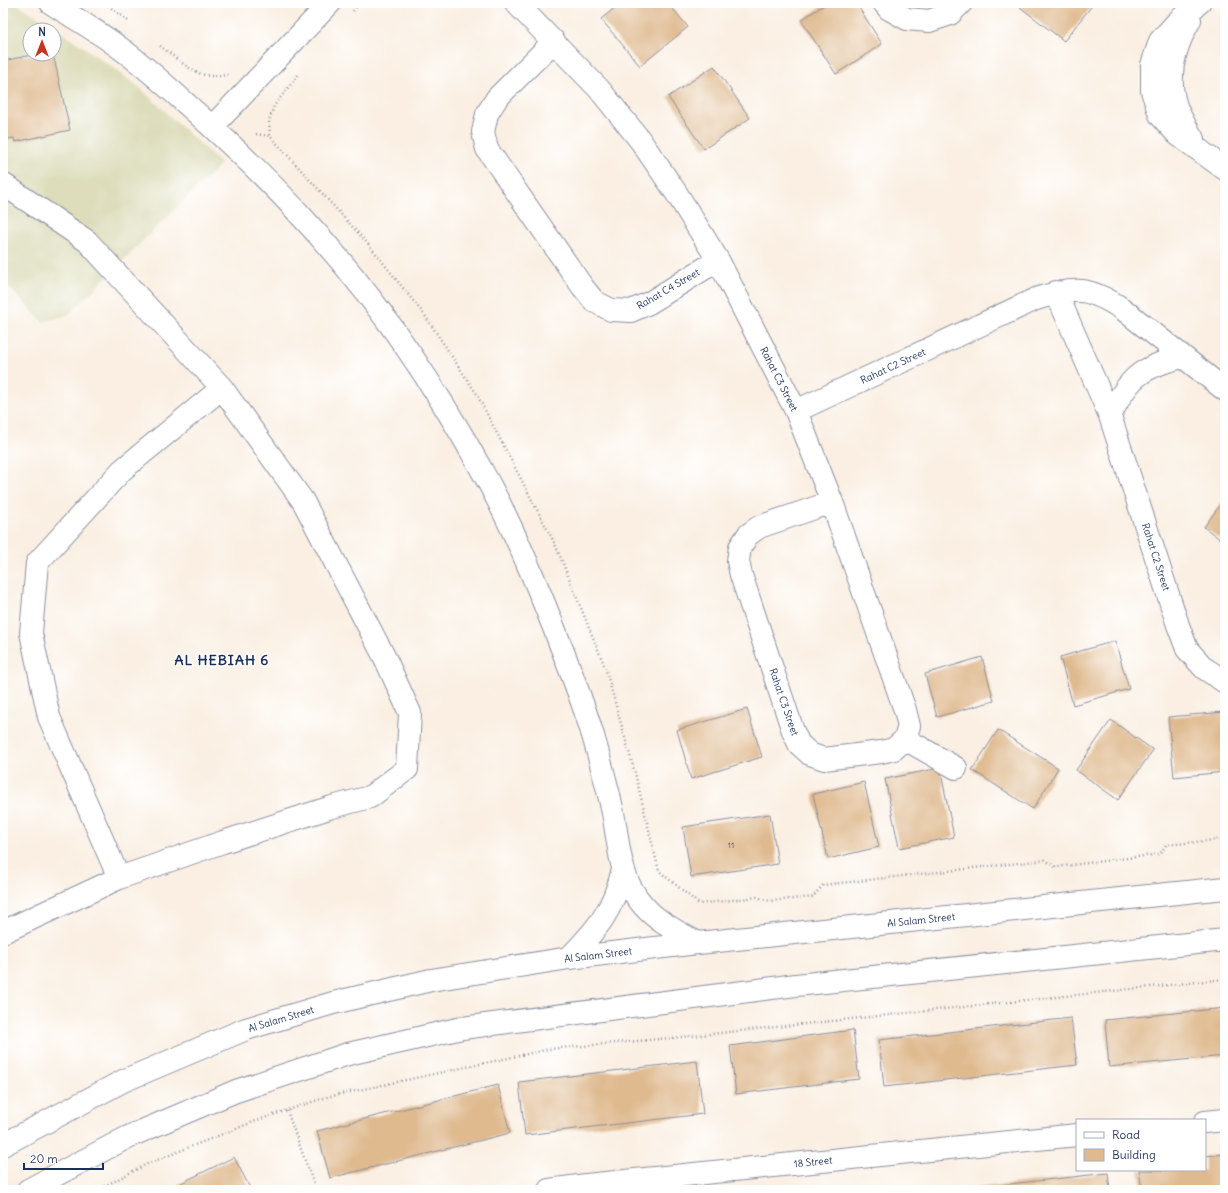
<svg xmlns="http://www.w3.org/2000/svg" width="1228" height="1193" font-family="Delius,sans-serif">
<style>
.built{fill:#ddddbc;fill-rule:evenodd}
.building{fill:#dfba8f}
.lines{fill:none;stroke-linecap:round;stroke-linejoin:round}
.minor-casing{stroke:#8a8fa0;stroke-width:24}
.path{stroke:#8a8fa0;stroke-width:2.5;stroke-dasharray:1 3;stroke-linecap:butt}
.minor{stroke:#fff;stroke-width:22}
.labels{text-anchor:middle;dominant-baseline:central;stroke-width:3;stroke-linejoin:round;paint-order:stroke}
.number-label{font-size:8px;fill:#4c526a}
.street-label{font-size:10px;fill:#1b2f5e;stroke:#fff}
.district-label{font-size:14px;font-weight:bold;letter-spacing:1px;fill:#1b2f5e;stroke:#fff}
</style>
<rect width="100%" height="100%" fill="#fff"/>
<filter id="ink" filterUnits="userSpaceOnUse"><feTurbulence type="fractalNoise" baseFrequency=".025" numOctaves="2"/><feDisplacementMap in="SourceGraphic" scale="8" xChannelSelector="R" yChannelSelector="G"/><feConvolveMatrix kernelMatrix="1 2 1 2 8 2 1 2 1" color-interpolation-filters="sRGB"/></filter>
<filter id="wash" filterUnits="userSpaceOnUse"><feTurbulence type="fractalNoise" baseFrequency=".012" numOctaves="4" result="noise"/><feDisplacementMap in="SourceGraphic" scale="16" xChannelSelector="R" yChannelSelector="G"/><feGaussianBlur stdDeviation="0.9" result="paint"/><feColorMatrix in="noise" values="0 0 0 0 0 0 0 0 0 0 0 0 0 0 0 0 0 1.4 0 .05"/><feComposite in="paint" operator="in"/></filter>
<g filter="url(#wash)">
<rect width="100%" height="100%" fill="#faefe2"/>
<path class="built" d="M3,3H16L82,46L139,87L221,164L68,315L43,322L3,281ZM30,30H54V54H30Z"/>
<g id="blocks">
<path class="building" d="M621,3H668L688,27L640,66L601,19Z
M827,3H856L882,44L836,74L801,20Z
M1023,3H1094L1064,41L1020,7Z
M36,54H53L70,130L15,142L14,138L3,140V61Z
M714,66L750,118L704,149L668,97Z
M1225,498V543L1204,527Z
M1115,641L1129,689L1073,705L1060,657Z
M982,657L994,701L937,717L925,674Z
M747,709L762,757L691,779L677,730Z
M1225,712V772L1174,777L1168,717Z
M1111,720L1153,750L1118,800L1076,770Z
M998,730L1058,768L1033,809L972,770Z
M940,768L954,837L899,848L885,779Z
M864,782L879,847L828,859L813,794Z
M770,814L778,864L691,877L683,827Z
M1225,1008V1056L1109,1067L1105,1020Z
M1071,1018L1077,1065L884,1087L879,1040Z
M853,1030L859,1079L736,1094L730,1046Z
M697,1061L703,1114L525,1135L519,1082Z
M498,1085L510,1133L330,1178L317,1131Z
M1225,1154V1190H1142L1139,1170H1205V1156Z
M234,1157L251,1190H167Z
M1108,1173L1110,1190H965V1189Z"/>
</g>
</g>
<g filter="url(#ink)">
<use href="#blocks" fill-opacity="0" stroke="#8a8fa0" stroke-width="1"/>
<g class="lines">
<g class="minor-casing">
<path id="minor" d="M51,3C74,18 99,32 120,48C149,69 175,94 201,117C236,149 271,182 302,217C372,292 430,377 480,467C509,518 532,573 554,628C568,665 583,701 594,739C601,764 608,788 613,813C618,838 619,866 631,888C647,917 670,928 698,943
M516,3L599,89L640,140L677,194L718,260L796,411L832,502L905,710L909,726L905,739L894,749L881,752L824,759L810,754L799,744L793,731L741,575L738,561L740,547L748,535L759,527L832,502
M884,3L889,9L907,19L929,21L950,14L961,3
M1199,3L1177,22L1160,41L1152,65V91L1160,115L1177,134L1225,169
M1190,20C1175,46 1166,76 1176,106C1180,118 1187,128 1193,139
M554,41L497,98L487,114L483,132L487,149L582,286L594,301L611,310L631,311L649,303L718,260
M212,127L330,3
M3,184L87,241L222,388L303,501L386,660L410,713L407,769L370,797L332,807L223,842L119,878L49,717L31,633L37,563L122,470L222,388
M1056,292L1110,416L1178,625L1187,649L1204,668L1225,682
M796,411L1036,299C1075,286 1090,287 1124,310L1225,390
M1110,416C1128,378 1141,367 1182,357
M905,739L956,768
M3,932L119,878
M569,958C598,928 613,911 623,869
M1205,1122L1225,1120
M3,1145L123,1081L246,1029L333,1003L431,980L569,958L698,943L1225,888
M28,1190L128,1137L236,1091L348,1054L462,1028L796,985L1225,940
M549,1190L586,1185L1077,1135"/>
</g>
<path class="path" d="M105,3L128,21
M353,11L360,3
M160,46C173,55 190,72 205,75C213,77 220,76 228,75
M298,75L274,106L269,120L270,136L369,245L426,317L476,393L555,544L605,667L635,773L659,871L699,904L757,897L770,901L813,897L823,885L1045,860L1056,867L1160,854L1166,845L1225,839
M256,134L270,136
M287,1111L316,1190
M97,1190L147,1164L258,1120L327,1097L550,1049L692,1036L1225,979"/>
<use href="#minor" class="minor"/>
</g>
</g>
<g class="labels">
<g class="number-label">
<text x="731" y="845">11</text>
</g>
<g class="street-label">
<text transform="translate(668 289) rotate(-30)">Rahat C4 Street</text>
<text transform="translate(893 366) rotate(-25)">Rahat C2 Street</text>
<text transform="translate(779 379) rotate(63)">Rahat C3 Street</text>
<text transform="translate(1156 557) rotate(72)">Rahat C2 Street</text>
<text transform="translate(784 702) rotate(71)">Rahat C3 Street</text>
<text transform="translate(921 920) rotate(-6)">Al Salam Street</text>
<text transform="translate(598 955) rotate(-7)">Al Salam Street</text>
<text transform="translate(281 1019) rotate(-17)">Al Salam Street</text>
<text transform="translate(813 1162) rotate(-6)">18 Street</text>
</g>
<g class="district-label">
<text x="222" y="660">AL HEBIAH 6</text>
</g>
</g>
<rect width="1228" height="1193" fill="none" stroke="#fff" stroke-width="16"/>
<rect x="1076" y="1119" width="130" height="52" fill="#ffffff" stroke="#a4acbf"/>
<rect x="1084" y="1132" width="20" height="6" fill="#ffffff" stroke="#a4acbf"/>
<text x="1112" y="1139" font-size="12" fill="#1b2f5e">Road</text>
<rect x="1084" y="1149" width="20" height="12" fill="#dfba8f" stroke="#a4acbf"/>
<text x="1112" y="1159" font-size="12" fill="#1b2f5e">Building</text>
<g transform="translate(42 42)"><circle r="19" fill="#ffffff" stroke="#a4acbf"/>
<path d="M0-3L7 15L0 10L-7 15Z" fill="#c8321e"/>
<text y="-6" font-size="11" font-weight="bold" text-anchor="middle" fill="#1b2f5e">N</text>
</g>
<path d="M24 1163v6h79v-6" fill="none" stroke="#1b2f5e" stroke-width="2"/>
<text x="30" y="1163" font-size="12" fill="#1b2f5e" stroke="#ffffff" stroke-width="3" paint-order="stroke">20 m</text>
</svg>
